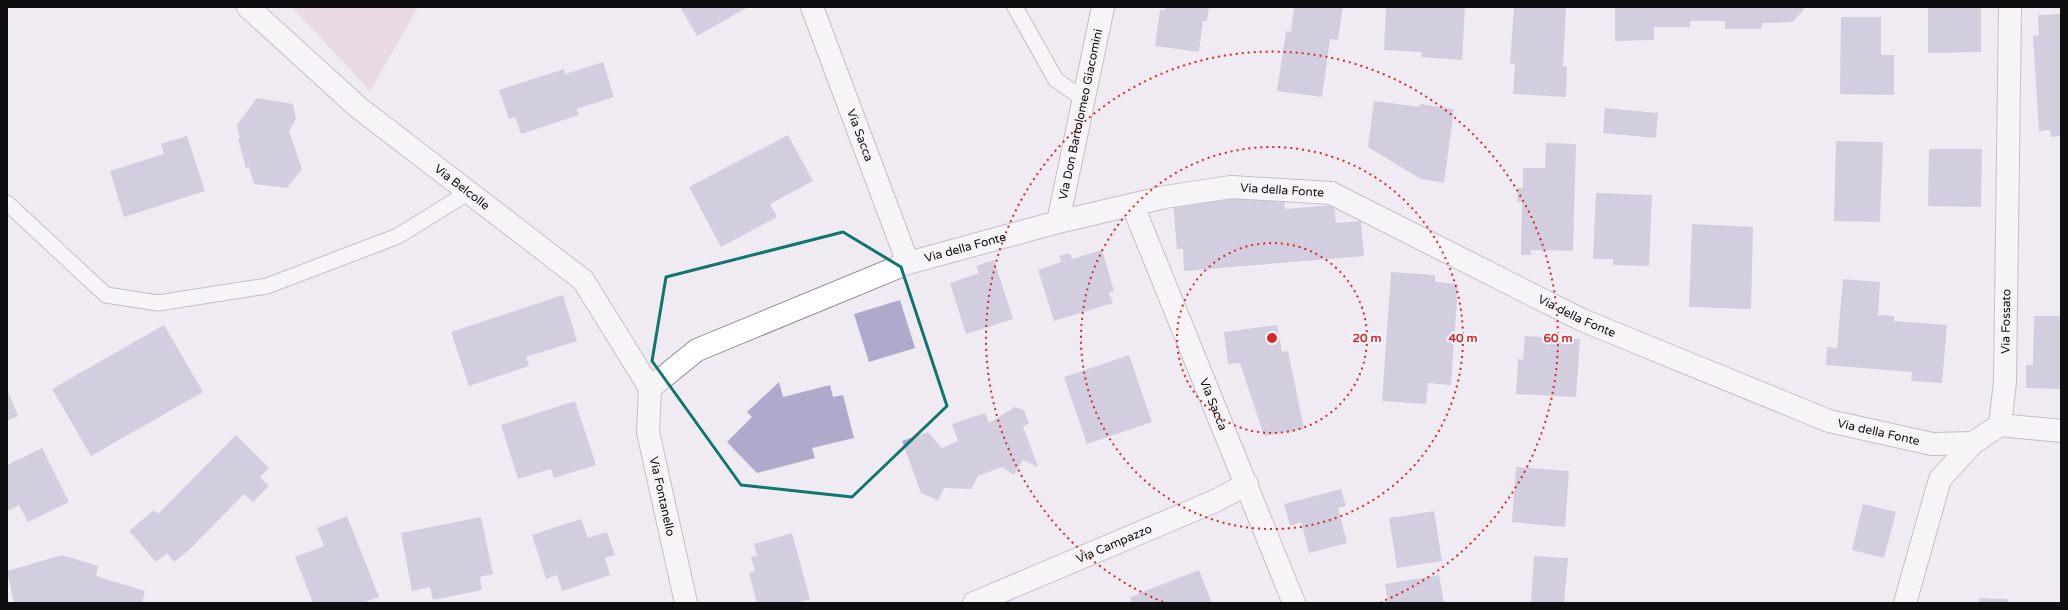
<svg xmlns="http://www.w3.org/2000/svg" width="2068" height="610" font-family="'Varela Round',sans-serif">
<style>
.green{fill:#e1c4ce}
.building{fill:#afa9cb}
.lines{fill:none;stroke-linecap:round;stroke-linejoin:round}
.lane-casing{stroke:#8e8a91;stroke-width:17}
.street-casing{stroke:#8e8a91;stroke-width:24}
.lane{stroke:#fff;stroke-width:15}
.street{stroke:#fff;stroke-width:22}
.marked{fill:none;stroke:#0f766e;stroke-width:3;stroke-linejoin:round}
.ring{fill:none;stroke:#d62828;stroke-width:2;stroke-dasharray:2 4}
.labels{text-anchor:middle;dominant-baseline:central;stroke-width:4;stroke-linejoin:round;paint-order:stroke}
.street-label{font-size:12px;fill:#0e0d0f;stroke:#fcf9fe}
.centre{fill:#d62828;stroke:#fcf9fe;stroke-width:2}
.ring-label{font-size:12px;text-anchor:middle;font-weight:bold;fill:#d62828;stroke:#fcf9fe;stroke-width:4;stroke-linejoin:round;paint-order:stroke}
</style>
<rect width="100%" height="100%" fill="#f0ebf3"/>
<path class="green" d="M292,7H418L370,91Z"/>
<path class="building" d="M680,7H748L697,36Z
M1166,7H1209L1207,21H1203L1199,52L1155,46L1160,10H1165Z
M1294,7H1343L1338,40L1330,39L1322,97L1277,91L1286,31L1291,32Z
M1386,7H1465L1462,60L1421,57L1422,52L1384,50Z
M1514,7H1566L1563,66H1567L1566,97L1513,94L1515,64L1510,63Z
M1615,7H1804V9L1793,22L1762,23V29H1725V21H1690V27H1654V40L1615,41Z
M1928,7H1981V52L1928,53Z
M2061,14V136L2051,137L2050,130L2039,131L2033,36L2039,35L2038,15Z
M1841,17H1881V55H1894V95L1840,94Z
M603,62L614,97L576,109L579,115L521,134L515,117L509,119L499,90L564,69L565,74Z
M257,98L293,104L296,119L289,131L302,169L287,188L254,184L249,167L246,168L238,139L240,138L237,125Z
M1374,101L1420,107V104L1454,109L1444,183L1421,179L1368,147Z
M1605,108L1658,113L1656,138L1603,133Z
M788,135L813,181L770,204L777,217L721,247L689,187Z
M187,136L205,191L124,217L110,171L164,154L161,144Z
M1836,141L1883,142L1880,222L1834,221Z
M1546,143L1576,144L1573,251L1531,250V255H1521L1522,202H1517L1518,188H1523V168H1545Z
M1929,149H1982L1981,207L1928,206Z
M1596,193L1652,195L1649,266L1613,265V259H1593Z
M1259,197H1284L1285,209L1334,205L1336,223L1361,221L1364,256L1184,271L1183,249H1177L1173,204Z
M1692,224L1753,227L1751,309L1689,307Z
M1102,250L1114,291L1109,293L1113,303L1054,321L1038,270L1061,262L1059,256L1070,253L1072,259Z
M994,260L1013,319L966,334L950,283L979,273L976,266Z
M1391,272L1435,275V282L1458,284L1451,385L1428,383L1426,404L1382,401Z
M1843,279L1880,282L1878,315L1894,316V321L1947,325L1942,383L1911,381L1912,372L1826,365L1827,347L1837,348Z
M563,295L577,341L526,357L529,366L469,386L451,332Z
M900,300L915,348L869,362L854,314Z
M2034,316H2061V389L2026,388V365H2033Z
M164,325L203,392L91,456L52,389Z
M1277,325L1282,352L1288,351L1304,429L1264,436L1240,363L1228,364L1224,332Z
M1525,336L1580,339L1576,397L1516,394L1518,359L1523,360Z
M1129,355L1152,422L1087,444L1064,377Z
M779,382L783,397L830,385L833,397L843,395L854,438L812,448L815,458L757,473L727,442L752,417L747,412Z
M7,389L18,416L7,421Z
M575,401L596,465L554,478L551,469L518,479L501,425Z
M1015,407L1024,410L1029,424L1023,426L1038,467L1023,460L1014,475L1002,467L978,476L971,489L944,488L938,500L921,493L902,441L928,432L942,448L958,441L952,424L985,413L989,423Z
M236,435L269,468L260,477L269,486L253,502L244,494L189,550L174,562L167,553L156,562L129,531L154,510L158,514Z
M42,448L69,502L28,522L19,505L7,511V465Z
M1516,467L1569,471L1565,527L1512,522Z
M1341,489L1346,506L1338,508L1347,543L1309,553L1301,522L1290,526L1284,504Z
M1863,504L1896,512L1884,558L1852,550Z
M1434,511L1442,561L1397,568L1389,518Z
M347,516L379,597L362,603H313L295,557L324,546L317,528Z
M481,517L493,574L480,577L482,590L433,600L430,587L412,591L401,533Z
M581,519L588,538L607,532L615,555L605,558L610,575L562,591L557,575L546,579L532,535Z
M792,533L810,599L796,603H757L749,573L755,571L751,557L757,556L754,544Z
M62,555L98,566L96,576L145,591L142,603H14L7,571Z
M1534,556L1568,558L1564,603H1531Z
M1199,570L1212,603H1132L1130,597Z
M1439,575L1444,603H1388L1385,584Z
M1979,598L2008,599V603H1979Z"/>
<g class="lines">
<g class="lane-casing">
<path id="lane" d="M1015,7L1056,80L1084,99
M7,203L106,295L158,303L267,286L398,236L469,192"/>
</g>
<g class="street-casing">
<g id="street">
<path id="s1" d="M248,7L359,108L583,280L650,388"/>
<path id="s2" d="M812,7L908,263"/>
<path id="s3" d="M1133,206L1294,603"/>
<path id="s4" d="M1058,222L1103,7"/>
<path id="s5" d="M650,388L697,350L908,263L1058,222L1165,197L1231,187L1331,193L1582,320L1829,421L1932,444L1973,443"/>
<path id="s6" d="M650,388L648,432L686,603"/>
<path d="M2000,425L2061,431"/>
<path id="s7" d="M974,603L1215,501L1247,484"/>
<path id="s8" d="M1905,603L1940,479L1973,443L2000,425L2005,382L2010,7"/>
</g>
</g>
<use href="#lane" class="lane"/>
<use href="#street" class="street"/>
</g>
<path d="M0 0H2068V610H0ZM843,232L901,267L947,406L852,497L741,485L652,361L666,277Z" fill="#f0ebf3" fill-opacity=".55" fill-rule="evenodd"/>
<path class="marked" d="M843,232L901,267L947,406L852,497L741,485L652,361L666,277Z"/>
<g class="ring">
<circle cx="1272" cy="338" r="95"/>
<circle cx="1272" cy="338" r="191"/>
<path d="M1163 602A286 286 0 1 1 1381 602"/>
</g>
<g class="labels">
<g class="street-label">
<text stroke="none"><textPath href="#s4" startOffset="110">Via Don Bartolomeo Giacomini</textPath></text>
<text stroke="none"><textPath href="#s2" startOffset="137">Via Sacca</textPath></text>
<text stroke="none"><textPath href="#s1" startOffset="280">Via Belcolle</textPath></text>
<text stroke="none"><textPath href="#s5" startOffset="672">Via della Fonte</textPath></text>
<text stroke="none"><textPath href="#s5" startOffset="348">Via della Fonte</textPath></text>
<text stroke="none"><textPath href="#s5" startOffset="996">Via della Fonte</textPath></text>
<text stroke="none"><textPath href="#s8" startOffset="314">Via Fossato</textPath></text>
<text stroke="none"><textPath href="#s3" startOffset="214">Via Sacca</textPath></text>
<text stroke="none"><textPath href="#s5" startOffset="1320">Via della Fonte</textPath></text>
<text stroke="none"><textPath href="#s6" startOffset="110">Via Fontanello</textPath></text>
<text stroke="none"><textPath href="#s7" startOffset="152">Via Campazzo</textPath></text>
</g>
</g>
<circle cx="1272" cy="338" r="6" class="centre"/>
<g class="ring-label">
<text x="1367" y="342">20 m</text>
<text x="1463" y="342">40 m</text>
<text x="1558" y="342">60 m</text>
</g>
<rect width="2068" height="610" fill="none" stroke="#0e0d0f" stroke-width="16"/>
</svg>
